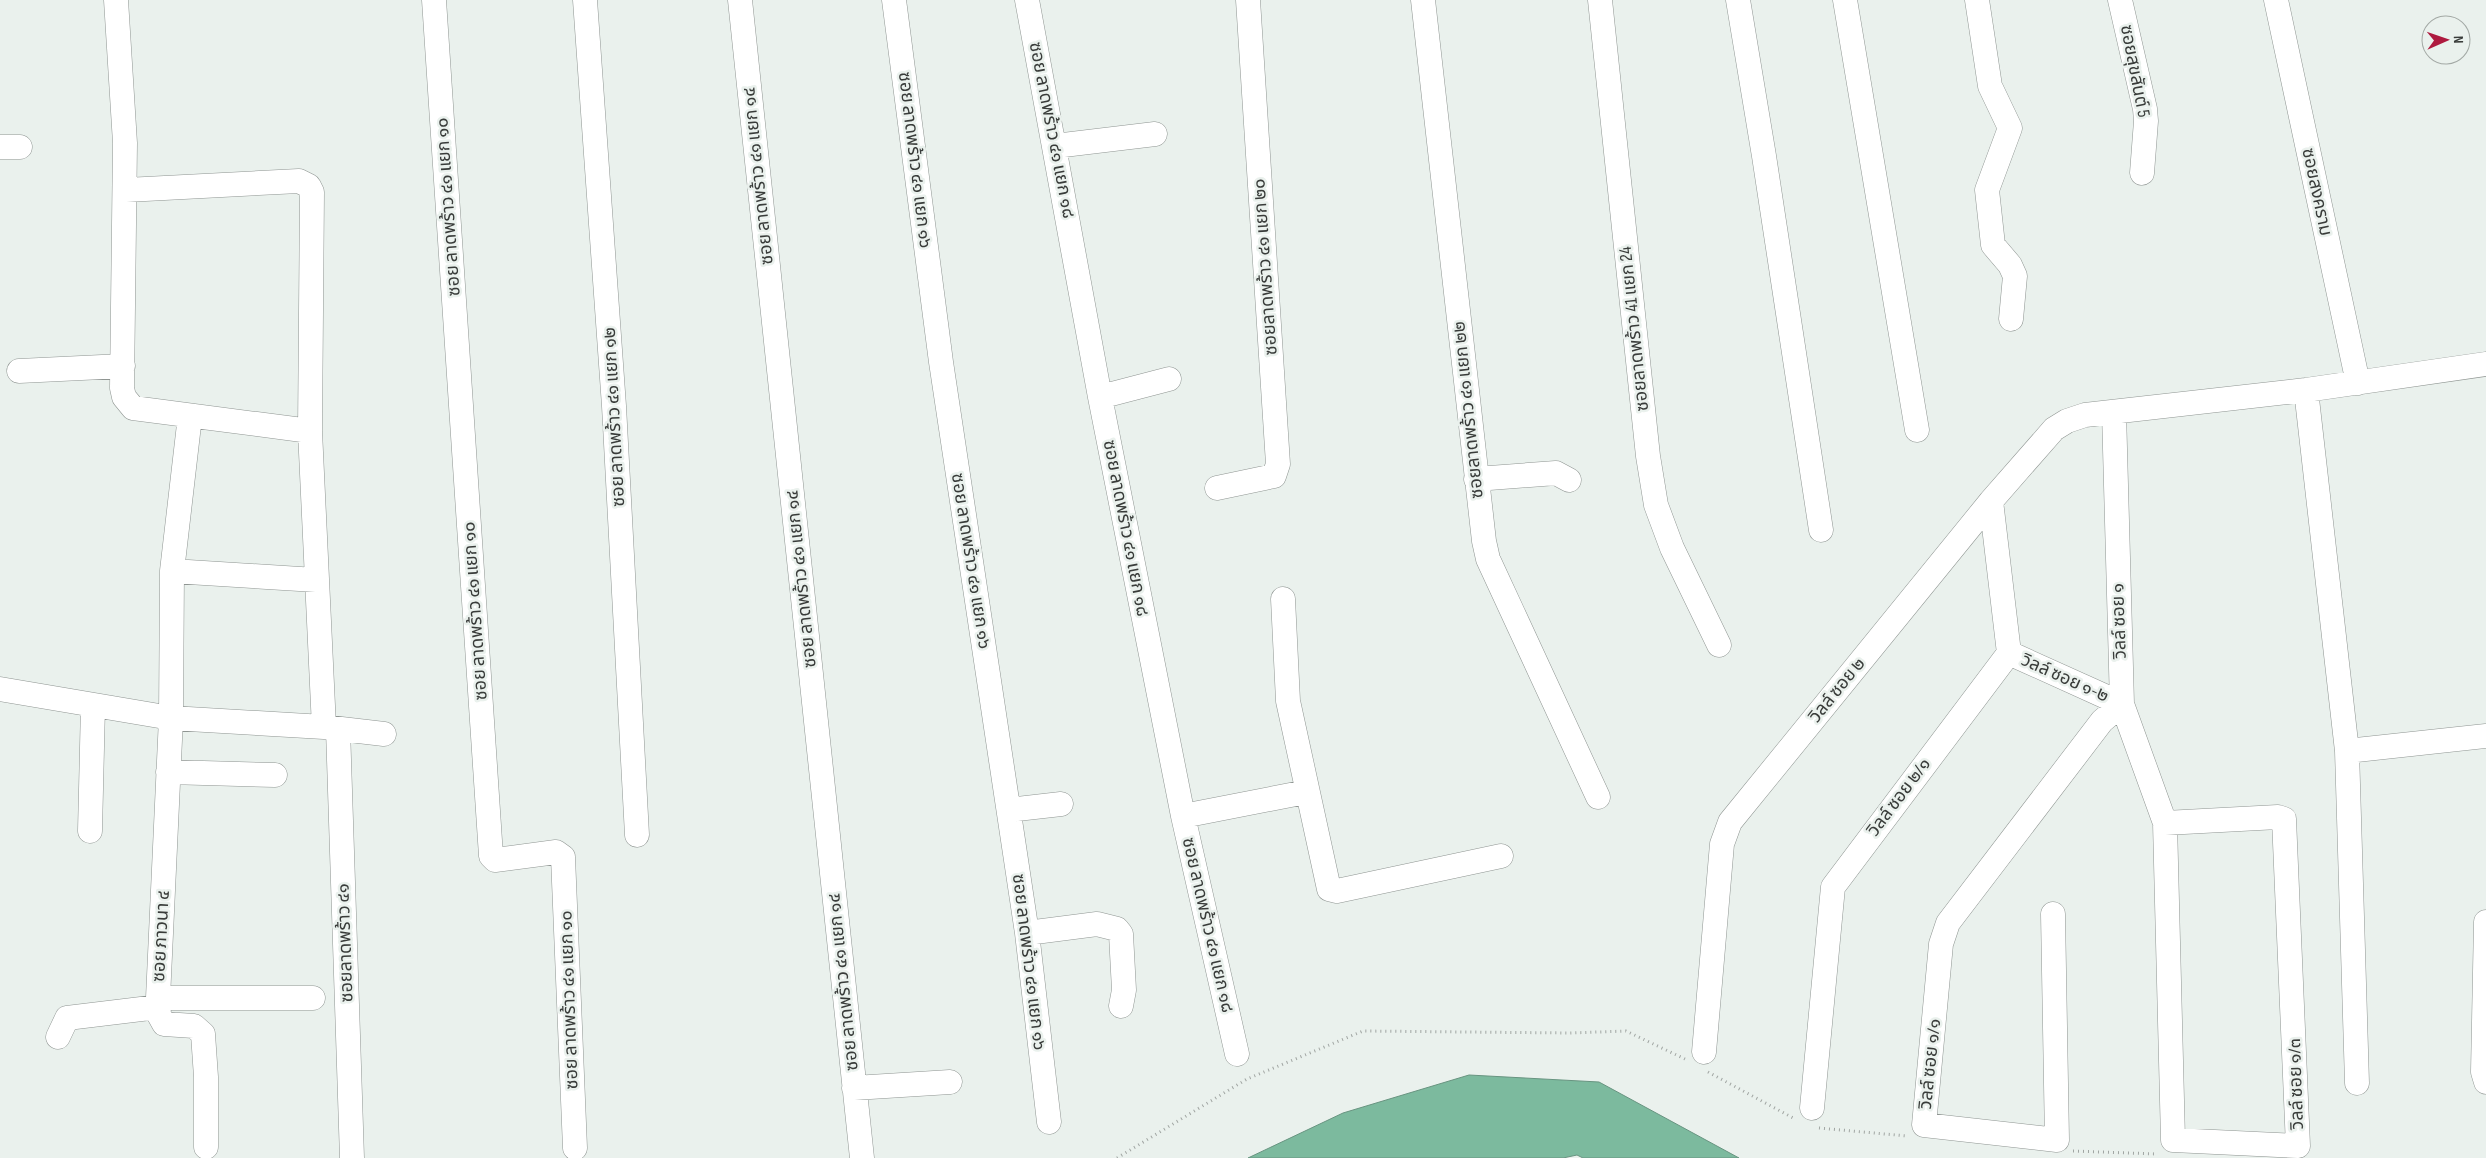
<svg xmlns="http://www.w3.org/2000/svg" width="2486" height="1158" font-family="'Sofia Sans Condensed','Noto Sans Thai',sans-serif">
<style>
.water{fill:#7cba9e;stroke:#689480}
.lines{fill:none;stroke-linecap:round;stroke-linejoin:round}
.minor-casing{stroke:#8f9592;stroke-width:25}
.path{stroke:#a0a5a2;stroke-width:3;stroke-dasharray:1 4;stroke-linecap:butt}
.minor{stroke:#fff;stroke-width:24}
.labels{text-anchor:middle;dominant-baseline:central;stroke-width:5;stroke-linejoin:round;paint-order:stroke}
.street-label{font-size:18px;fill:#393c3a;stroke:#eaf1ed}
</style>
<rect width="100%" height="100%" fill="#eaf1ed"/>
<path class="water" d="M1469,1075L1599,1082L1739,1158H1583L1577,1155L1563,1158H1248L1343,1113Z"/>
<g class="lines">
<g class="minor-casing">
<path id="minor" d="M116,0L125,143L122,388L124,397L133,408L310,431
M434,0L491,856L495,860L556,852L563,857L575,1148
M585,0L614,406L637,835
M740,0L862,1158
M894,0L941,362L1027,933L1049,1122
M1027,0L1100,397L1183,816L1237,1054
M1423,0L1484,541L1488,559L1598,797
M1600,0L1648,456L1656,505L1672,548L1719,645
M1738,0L1764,156L1821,530
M1845,0L1917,430
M1977,0L1990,86L2010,128L1987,190L1993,245L2010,265L2015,276L2011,319
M2120,0L2145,109L2146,121L2142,173
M2276,0L2358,383
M1055,146L1155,134
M0,147H20
M126,190L299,181L309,186L312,192L310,431L324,727
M19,371L123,366
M2306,390L2347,751L2357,1083
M1100,397L1169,379
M2114,412L2122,704L2165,823L2173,1140L2298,1146L2284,819L2278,817L2165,823
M190,416L172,571L171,718L324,727L384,734
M1476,479L1556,473L1569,480
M1217,488L1274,476L1278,464L1248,0
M172,571L316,580
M1283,599L1288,701L1329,889L1337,891L1501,856
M2009,653L2122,704L2102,721L1948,923L1941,944L1924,1125L2057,1140L2053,914
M0,689L171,718L158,998H313
M338,729L352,1158
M2347,751L2486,736
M168,772L275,775
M1009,810L1061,804
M1183,816L1306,792
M90,831L93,706
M2486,922L2483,1072L2486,1082
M1027,933L1097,924L1117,929L1121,934L1124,990L1121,1006
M158,998L159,1015L164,1024L194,1026L203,1034L206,1077V1147
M58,1037L67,1018L158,1007
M1704,1052L1722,844L1730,822L1991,501L2054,429L2067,421L2085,415L2306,390L2486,364
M854,1088L950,1082
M1812,1108L1833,887L2009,653L1991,501"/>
</g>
<path class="path" d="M1708,1072L1795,1119
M1819,1128L1907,1136
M2073,1151L2157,1154
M1117,1158L1247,1079L1363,1031L1570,1033L1626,1031L1685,1059"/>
<use href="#minor" class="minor"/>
</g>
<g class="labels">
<g class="street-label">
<text transform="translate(2135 71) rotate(79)">ซอยสุขสันต์ 5</text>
<text transform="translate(1052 130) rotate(79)">ซอย ลาดพร้าว ๔๑ แยก ๑๘</text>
<text transform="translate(915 160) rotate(83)">ซอย ลาดพร้าว ๔๑ แยก ๑๖</text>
<text transform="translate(758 176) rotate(-96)">ซอย ลาดพร้าว ๔๑ แยก ๑๔</text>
<text transform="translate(2317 192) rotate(78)">ซอยสงคราม</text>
<text transform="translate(448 207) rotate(-94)">ซอย ลาดพร้าว ๔๑ แยก ๑๐</text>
<text transform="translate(1265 267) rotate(-94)">ซอยลาดพร้าว ๔๑ แยก ๒๐</text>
<text transform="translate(1634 329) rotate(-96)">ซอยลาดพร้าว 41 แยก 24</text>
<text transform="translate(1468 410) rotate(-96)">ซอยลาดพร้าว ๔๑ แยก ๒๒</text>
<text transform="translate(614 417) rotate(-93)">ซอย ลาดพร้าว ๔๑ แยก ๑๒</text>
<text transform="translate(1126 528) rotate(79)">ซอย ลาดพร้าว ๔๑ แยก ๑๘</text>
<text transform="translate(971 561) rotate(81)">ซอย ลาดพร้าว ๔๑ แยก ๑๖</text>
<text transform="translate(801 579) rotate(-96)">ซอย ลาดพร้าว ๔๑ แยก ๑๔</text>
<text transform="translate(475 611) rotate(-94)">ซอย ลาดพร้าว ๔๑ แยก ๑๐</text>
<text transform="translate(2119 621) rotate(-92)">วิลล์ ซอย ๑</text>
<text transform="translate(2065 678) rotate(24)">วิลล์ ซอย ๑-๒</text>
<text transform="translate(1837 690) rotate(-51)">วิลล์ ซอย ๒</text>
<text transform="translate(1899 797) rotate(-53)">วิลล์ ซอย ๒/๑</text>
<text transform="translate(1208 925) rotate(77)">ซอย ลาดพร้าว ๔๑ แยก ๑๘</text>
<text transform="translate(161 936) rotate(-87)">ซอย ภาวนา ๔</text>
<text transform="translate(345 943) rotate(-92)">ซอยลาดพร้าว ๔๑</text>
<text transform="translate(1029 962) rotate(83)">ซอย ลาดพร้าว ๔๑ แยก ๑๖</text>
<text transform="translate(843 982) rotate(-96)">ซอย ลาดพร้าว ๔๑ แยก ๑๔</text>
<text transform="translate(569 1000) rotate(-92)">ซอย ลาดพร้าว ๔๑ แยก ๑๐</text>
<text transform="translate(1930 1064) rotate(-84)">วิลล์ ซอย ๑/๑</text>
<text transform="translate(2296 1084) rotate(-92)">วิลล์ ซอย ๑/๓</text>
</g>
</g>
<g transform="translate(2446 40) rotate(88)"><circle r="24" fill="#eaf1ed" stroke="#a3a9a5"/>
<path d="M0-4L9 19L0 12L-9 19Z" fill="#ae1a3f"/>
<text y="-8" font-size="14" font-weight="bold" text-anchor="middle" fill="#393c3a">N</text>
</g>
</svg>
